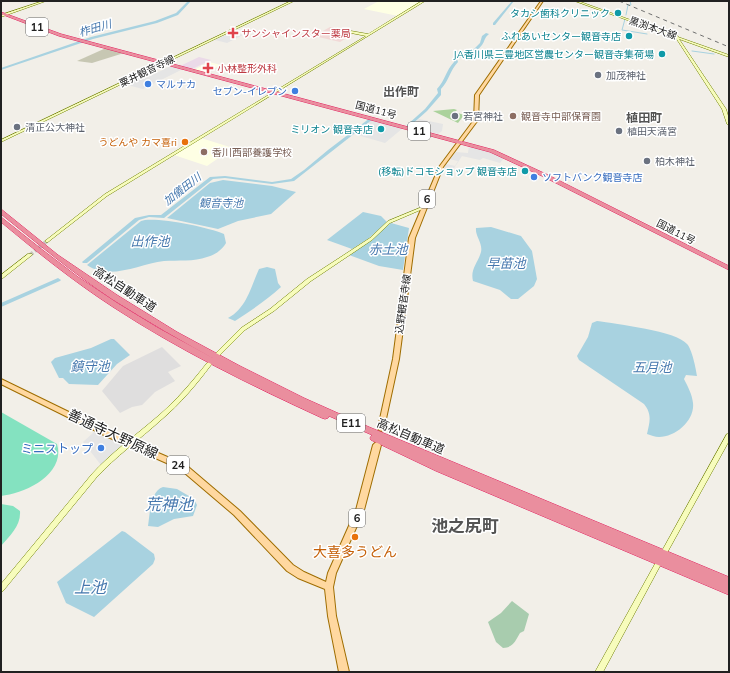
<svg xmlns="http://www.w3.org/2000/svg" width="730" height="673" font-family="Mulish,'Noto Sans JP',sans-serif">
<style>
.residential{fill:#dfdede}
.commercial{fill:#f2d9d7}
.industrial{fill:#ebdae8}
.education{fill:#feffe4}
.construction{fill:#c7c7b3}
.forest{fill:#abd29c}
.cemetery{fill:#a8ccae}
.pitch{fill:#84e2c0}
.parking{fill:#e5e5e5}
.water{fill:#a8d2e0}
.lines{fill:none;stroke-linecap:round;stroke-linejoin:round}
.stream{stroke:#a8d2e0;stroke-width:1}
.river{fill:#a8d2e0;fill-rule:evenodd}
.secondary-tunnel{stroke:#c8c6c0;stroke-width:4;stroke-dasharray:4 2;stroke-linecap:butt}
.secondary-casing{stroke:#6f8001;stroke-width:1}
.primary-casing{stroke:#9f6d00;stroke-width:2}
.highway-casing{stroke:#e12461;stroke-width:1}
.secondary{fill:#f7fcbc;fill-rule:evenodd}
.primary{fill:#ffd8a0;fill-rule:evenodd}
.highway{fill:#ea8e9e;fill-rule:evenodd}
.rail{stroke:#6f6f6f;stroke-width:1;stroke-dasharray:4 4;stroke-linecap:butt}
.culture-dot{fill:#0f9aa8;stroke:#fff;stroke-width:1.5}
.health-dot{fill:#e0444e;stroke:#fff;stroke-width:1.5}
.worship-dot{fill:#6b7280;stroke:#fff;stroke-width:1.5}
.shop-dot{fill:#3f7fe0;stroke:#fff;stroke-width:1.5}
.education-dot{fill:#8d6e63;stroke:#fff;stroke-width:1.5}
.food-dot{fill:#e8710a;stroke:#fff;stroke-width:1.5}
.labels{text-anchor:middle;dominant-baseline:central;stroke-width:3;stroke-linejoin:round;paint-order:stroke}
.far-culture-label{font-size:10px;fill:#0d838f;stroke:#fff;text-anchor:end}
.far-street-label{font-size:10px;fill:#212121;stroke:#fff}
.far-health-label{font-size:10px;fill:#be3a42;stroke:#fff;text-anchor:start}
.far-worship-label{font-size:10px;fill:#5b616d;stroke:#fff;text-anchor:start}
.far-shop-label{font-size:10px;fill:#366cbe;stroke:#fff;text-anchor:start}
.far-education-label{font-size:10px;fill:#785e54;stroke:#fff;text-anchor:start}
.far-food-label{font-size:10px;fill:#c56008;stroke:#fff;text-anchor:end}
.shield{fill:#fff;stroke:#646464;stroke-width:1}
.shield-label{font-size:11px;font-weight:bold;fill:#212121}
.far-water-label{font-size:11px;font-style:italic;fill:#4678ae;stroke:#fff}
.far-quarter-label{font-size:12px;font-weight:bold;fill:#545454;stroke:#fff}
.street-label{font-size:12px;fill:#212121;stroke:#fff}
.shop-label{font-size:12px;fill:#366cbe;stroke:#fff;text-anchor:end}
.water-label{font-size:13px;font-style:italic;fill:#4678ae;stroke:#fff}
.near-street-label{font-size:14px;fill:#212121;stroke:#fff}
.near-food-label{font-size:14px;fill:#c56008;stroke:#fff}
.near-water-label{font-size:16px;font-style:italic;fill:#4678ae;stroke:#fff}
.near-quarter-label{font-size:17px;font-weight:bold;fill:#545454;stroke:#fff}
</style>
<rect width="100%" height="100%" fill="#f2efe8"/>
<path class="residential" d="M162,347L181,366L168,372L175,381L155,392L142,405L132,407L120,413L102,391L123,366Z"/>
<path class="commercial" d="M330,27L356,32L340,42L314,36Z"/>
<path class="industrial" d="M199,57L211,60L192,69L180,66Z"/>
<path class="education" d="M379,1H422L398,16L364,9Z
M209,62L221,65L206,73L194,70Z
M201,138L233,148L207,166L174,155Z"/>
<path class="construction" d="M106,48L124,53L92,63L77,61Z"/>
<path class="forest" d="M454,109L457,110L455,112L464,115L458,123L433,111Z"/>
<path class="cemetery" d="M512,601L529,614L524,631L520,633C515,641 514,647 503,648L496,642L488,622L501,613Z"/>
<path class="pitch" d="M1,412L57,444C66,474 25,494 1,496Z
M1,504L13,506L20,511C21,526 10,535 1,546Z"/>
<path class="parking" d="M231,32L243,35L227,43L215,40Z
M171,66L183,69L143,89L123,84L139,76L146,78Z
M419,119L443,124L442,131L438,134L410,127Z
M372,120L403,128L385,143L354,134Z
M469,146L478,148L505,157L500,163L483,158L480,160L462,156L453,170H442L446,164L455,166L458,161L449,159L456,152L468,153Z
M95,431L124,444L101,465L83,442Z"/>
<path class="water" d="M223,180L272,186L296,192L271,214L238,221L218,229L167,218L210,183Z
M363,212L381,216L387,222L368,239L352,249L327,240Z
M145,220C162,218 208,227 224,234L226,243C222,250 215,255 207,257C194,262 178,260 164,261C139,264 110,281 87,265L141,221Z
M391,223L409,228L403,270L379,266L349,255Z
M491,227L521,236L532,251L537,279L534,286L518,299H511L500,290L473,281C470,269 478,263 481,252C483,243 475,236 476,228Z
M267,267L275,269L278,283L281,287C268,299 252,310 235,321L228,318C247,308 251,286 259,269Z
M597,321C616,324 677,331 687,344C692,349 696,369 697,376L686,375L684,379C688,387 692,394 693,403C695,420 676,437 659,437C655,437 651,435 647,434C650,421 652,414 644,404L579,360L577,356L588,337L592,323Z
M111,339H114L130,355L117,364L98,385L69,384L63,378H59L51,362L55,358L91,348Z
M163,487L177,489L194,499L197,505L193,516L174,519L158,527L148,526C150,514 150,491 163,487Z
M122,531L125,532L154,554L155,559L153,564L94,617L66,603L57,582Z"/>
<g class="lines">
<path class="stream" d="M629,5H631L630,1
M626,15L628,5
M625,19L622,30L647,34
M692,51L714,54"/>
<path class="river" d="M188,1H191L178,15L157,23L93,39L1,70V68L91,37L155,21L176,13Z
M512,1H514L495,25H493V23Z
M486,33L489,34C484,38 485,41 482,45C476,53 466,55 457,59L458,62C450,70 449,81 441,89V95L427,111L409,127H407V125L425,109L438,93L437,89C445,81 446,70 454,62V58L474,49L480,43L482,36Z
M370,118L373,119L294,181L272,184L225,178L213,179L164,218L149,217L139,220L87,263H83L82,262L135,218L149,215H161L210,177L225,176L272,182L291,179L304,170L328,150Z
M58,278L61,280L60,281L1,307V303Z"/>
<path class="secondary-tunnel" d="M30,255L47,241"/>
<g class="secondary-casing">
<path id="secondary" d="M43,1H46L1,17V15Z
M291,1H294L1,142V140Z
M422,1H425L107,196L48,242H46L45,241L105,194L366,36L351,33V31L368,34Z
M575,1H578L675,36L677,35L678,37L729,55V57L679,39L726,109L729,119V125L727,124L722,109L676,38Z
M422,207H424L425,208L390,223L372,240L311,281L274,311L245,330L220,355H216L215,354L241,328L270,309L307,279L370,238L388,221Z
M28,254H32V255L3,278H1V275Z
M209,362L211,363L212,364L211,365C196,385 180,404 161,420C139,440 116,456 96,478L3,591L1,592V584L92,474C111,453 135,436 157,417C176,401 192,382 207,363Z
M727,434H729V441L667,553L665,554L663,553L662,551L663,549Z
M658,561L660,562L661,564L660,566L603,672H595L656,562Z"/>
</g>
<g class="primary-casing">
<path id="primary" d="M541,1H543L479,95L478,120L443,167L415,238L399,359L384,428L383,430L381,431L379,430L378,428L393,359L409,238L439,167L474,120L475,95Z
M1,379L112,433L186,465L240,511L293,565L304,572L326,582L328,573L356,510L373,445L375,443L377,442L379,443L381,445L364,510L336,573L333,587L336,616L349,672H339L328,616L325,589L298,578L287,571L234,515L180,469L108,437L1,384Z"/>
</g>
<g class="highway-casing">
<path id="highway" d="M1,12L61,34L494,150L546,174L729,266V270L542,176L490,152L59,36L1,14Z
M1,209L58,255L117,295L177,332L240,366L304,398L369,427L729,577V595L436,471L371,440L370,438L372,435L329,416L328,418L325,419L322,418C250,385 179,350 113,307C73,281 37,252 1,222V217L40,248L78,277L117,303L158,328L220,362C183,342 147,321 112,299C73,273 37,243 1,214Z"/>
</g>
<use href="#secondary" class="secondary"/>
<use href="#primary" class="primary"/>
<use href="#highway" class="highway"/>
<path class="rail" d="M619,1L729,47"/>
</g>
<g class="culture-dot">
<circle cx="618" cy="13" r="4"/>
<circle cx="629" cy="36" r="4"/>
<circle cx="662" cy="54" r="4"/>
<circle cx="381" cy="129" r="4"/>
<circle cx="525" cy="171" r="4"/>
</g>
<g class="health-dot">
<path d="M231 27h4v4h4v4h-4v4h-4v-4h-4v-4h4z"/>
<path d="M206 62h4v4h4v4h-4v4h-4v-4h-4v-4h4z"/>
</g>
<g class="worship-dot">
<circle cx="598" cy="75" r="4"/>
<circle cx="455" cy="116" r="4"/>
<circle cx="17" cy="127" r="4"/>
<circle cx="619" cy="131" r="4"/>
<circle cx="647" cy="161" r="4"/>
</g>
<g class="shop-dot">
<circle cx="148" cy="84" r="4"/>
<circle cx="295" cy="91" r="4"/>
<circle cx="534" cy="177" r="4"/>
<circle cx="101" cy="448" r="4"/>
</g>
<g class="education-dot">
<circle cx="513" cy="116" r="4"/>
<circle cx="204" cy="152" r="4"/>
</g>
<g class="food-dot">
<circle cx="185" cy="142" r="4"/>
<circle cx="355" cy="537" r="4"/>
</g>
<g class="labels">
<g class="far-culture-label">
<text x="610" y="13">タカシ歯科クリニック</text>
<text x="621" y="36">ふれあいセンター観音寺店</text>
<text x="654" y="54">JA香川県三豊地区営農センター観音寺集荷場</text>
<text x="373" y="129">ミリオン 観音寺店</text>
<text x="517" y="171">(移転)ドコモショップ 観音寺店</text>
</g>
<g class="far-street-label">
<text transform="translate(653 28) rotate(19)">黒渕本大線</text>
<text transform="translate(147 71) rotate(-26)">粟井観音寺線</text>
<text transform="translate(376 110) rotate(15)">国道11号</text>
<text transform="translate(676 232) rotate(27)">国道11号</text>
<text transform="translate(403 304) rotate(-82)">込野観音寺線</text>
</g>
<g class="far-health-label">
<text x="241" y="33">サンシャインスター薬局</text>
<text x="217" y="68">小林整形外科</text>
</g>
<g class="far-worship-label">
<text x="606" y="75">加茂神社</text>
<text x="463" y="116">若宮神社</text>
<text x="25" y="127">清正公大神社</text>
<text x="627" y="131">植田天満宮</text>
<text x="655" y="161">柏木神社</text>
</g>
<g class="far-shop-label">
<text x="156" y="84">マルナカ</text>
<text x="287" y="91" text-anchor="end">セブン-イレブン</text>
<text x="542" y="177">ソフトバンク観音寺店</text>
</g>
<g class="far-education-label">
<text x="521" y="116">観音寺中部保育園</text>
<text x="212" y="152">香川西部養護学校</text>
</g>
<g class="far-food-label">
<text x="177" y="142">うどんや カマ喜ri</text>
</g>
<g class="shield">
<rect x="26" y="18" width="22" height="18" rx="3"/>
<rect x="408" y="122" width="22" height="18" rx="3"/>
<rect x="419" y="190" width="16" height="18" rx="3"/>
<rect x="337" y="414" width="28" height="18" rx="3"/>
<rect x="167" y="456" width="22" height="18" rx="3"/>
<rect x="349" y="509" width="16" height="18" rx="3"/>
</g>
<g class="shield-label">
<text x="37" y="27">11</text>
<text x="419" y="131">11</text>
<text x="427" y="199">6</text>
<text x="351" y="423">E11</text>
<text x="178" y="465">24</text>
<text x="357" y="518">6</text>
</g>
<g class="far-water-label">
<text transform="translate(95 28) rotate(-16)">柞田川</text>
<text transform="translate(182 189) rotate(-38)">加儀田川</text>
<text x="221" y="203">観音寺池</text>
</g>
<g class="far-quarter-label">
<text x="401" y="91">出作町</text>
<text x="644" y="117">植田町</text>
</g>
<g class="street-label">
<text transform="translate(125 289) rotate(33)">高松自動車道</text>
<text transform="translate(411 436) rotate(23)">高松自動車道</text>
</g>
<g class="shop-label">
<text x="93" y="448">ミニストップ</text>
</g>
<g class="water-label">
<text x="150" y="241">出作池</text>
<text x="388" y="249">赤土池</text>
<text x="506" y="263">早苗池</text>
<text x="90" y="366">鎮守池</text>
<text x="652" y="367">五月池</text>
</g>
<g class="near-street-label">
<text transform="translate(113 434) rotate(25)">善通寺大野原線</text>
</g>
<g class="near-food-label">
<text x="355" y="552">大喜多うどん</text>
</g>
<g class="near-water-label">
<text x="169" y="504">荒神池</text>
<text x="90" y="587">上池</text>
</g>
<g class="near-quarter-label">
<text x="465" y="525">池之尻町</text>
</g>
</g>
<rect width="730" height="673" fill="none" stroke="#212121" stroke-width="4"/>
</svg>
